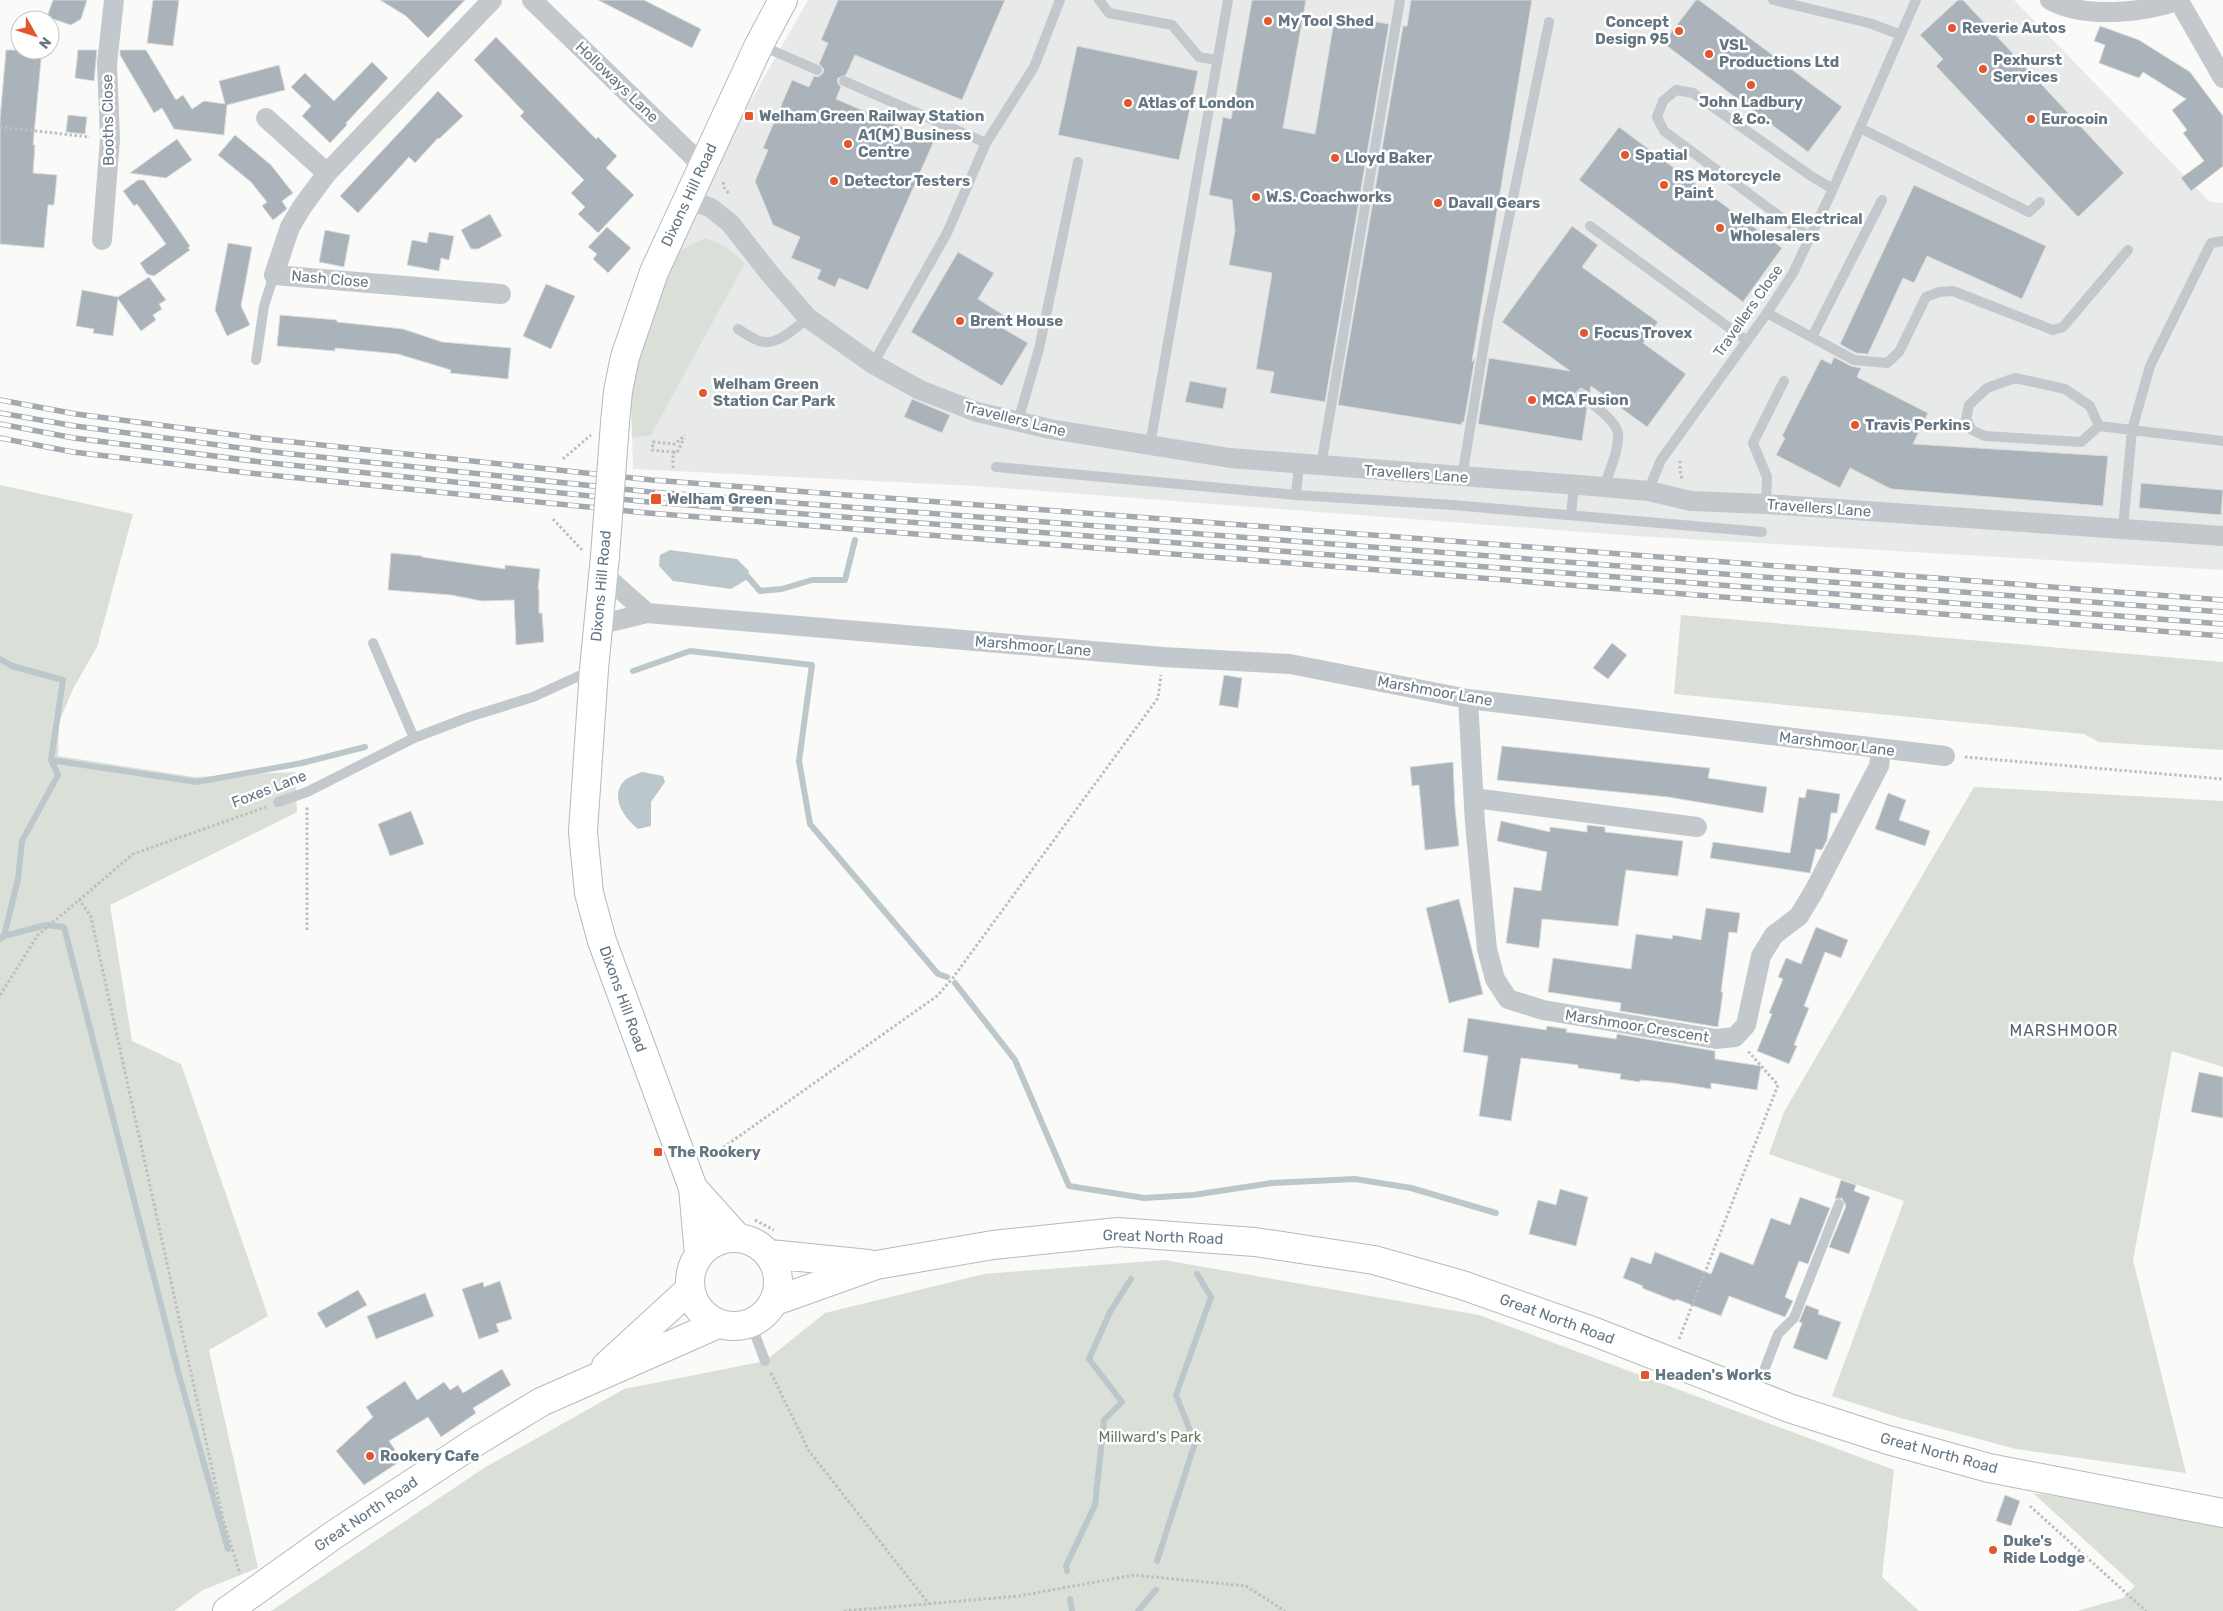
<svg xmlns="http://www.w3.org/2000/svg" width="2223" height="1611" font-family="Rubik,sans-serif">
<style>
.built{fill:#e8e9e9}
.green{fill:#dadfd7}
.water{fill:#bbc7cb}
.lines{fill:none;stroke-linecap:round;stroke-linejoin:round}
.stream{stroke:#bbc7cb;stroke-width:6}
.building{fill:#aab3b9;stroke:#dcdcda}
.secondary-casing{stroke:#b3babf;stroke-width:30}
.primary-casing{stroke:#b5babe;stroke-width:30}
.path{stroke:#bbbfc2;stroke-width:3;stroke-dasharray:2.5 2.5;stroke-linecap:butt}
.lane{stroke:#c3c8cc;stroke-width:10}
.street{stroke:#c3c8cc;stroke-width:20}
.secondary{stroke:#fff;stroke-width:28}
.primary{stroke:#fff;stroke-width:28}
.rail-casing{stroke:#a2aab0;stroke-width:5.5}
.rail{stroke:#fff;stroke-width:4;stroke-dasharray:11;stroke-linecap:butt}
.secondary-bridge-casing{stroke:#b3babf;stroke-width:30;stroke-linecap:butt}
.secondary-bridge{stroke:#fff;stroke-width:28}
.poi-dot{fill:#e4572e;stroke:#fff;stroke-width:2}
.labels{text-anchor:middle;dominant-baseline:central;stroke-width:5;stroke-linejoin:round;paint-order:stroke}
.poi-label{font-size:15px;font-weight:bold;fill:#657683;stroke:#fff;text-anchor:start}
.street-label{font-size:15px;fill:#657683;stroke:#fff}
.park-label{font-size:15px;fill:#687a64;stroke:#fff}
.neighbourhood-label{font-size:16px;letter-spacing:1px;fill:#57646e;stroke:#fff}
</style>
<rect width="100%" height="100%" fill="#fafaf8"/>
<path class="built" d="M808,0H2014L2210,202L2223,203V570L1636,536L976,486L633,469L631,391L679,251L716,162Z"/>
<path class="green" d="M706,238L725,246L745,263L651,435L632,438L631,391L651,311L679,251Z
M0,485L133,514L97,647L74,687L59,722L58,756L194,777L295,772L297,812L110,905L132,1041L181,1064L268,1316L209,1350L258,1568L203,1590L174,1611H0Z
M1681,615L2223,662V750L2099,742L2084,734L1674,694Z
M1974,787L2223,801V1067L2172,1051L2133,1260L2186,1473L2016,1449L1897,1417L1832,1396L1904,1201L1769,1154L1784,1112Z
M1164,1260L1479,1315L1894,1470L1882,1577L1919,1611H271L484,1468L624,1389L765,1361L825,1313L984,1274Z
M2033,1493L2107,1503L2223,1525V1611H2077L2123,1598L2135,1586Z"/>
<path class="water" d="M670,550L737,559L749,571L746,580L731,589L673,581L659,566L660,555Z
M642,772L663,776L665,782L651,802V826L638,829C625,819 609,797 624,781C628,777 637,774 642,772Z"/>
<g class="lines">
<path class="stream" d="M747,576L760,591L782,589L812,580H845L855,540
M0,659L12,666L63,680L51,760L58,775L22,841L18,879L4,936
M633,671L690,651L812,665L799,761L810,824L938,974L947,977
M51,760L197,782L302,763L365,747
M0,939L4,936L46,925L64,927L179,1375L228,1549
M955,983L1015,1060L1069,1186L1144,1198L1193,1195L1272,1183L1355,1179L1411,1188L1496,1213
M1157,1561L1195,1443L1176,1395L1211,1297L1197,1274
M1067,1571L1066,1566L1095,1505L1104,1420L1122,1402L1089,1359L1110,1312L1131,1279
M1070,1599L1072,1611
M1138,1611L1156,1590"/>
</g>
<path class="building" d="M53,0H87L81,19L71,25L47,17Z
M153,0H179L173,46L147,43Z
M380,0H465L428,38L406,16Z
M598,0H644L701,29L692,48Z
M838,0H1005L962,100L855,55L846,75L838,78L837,82L841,87L836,99L934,141L868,290L839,278L835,287L817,279L821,270L791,258L800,237L773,225L755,181L768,150L763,148L792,80L809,87L814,76L818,77L823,73L824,69L819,64L828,43L821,40Z
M1252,0H1306L1283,128L1315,134L1335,15L1389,24L1325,402L1270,393L1274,372L1256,369L1272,273L1229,265L1235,230L1232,200L1209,195L1223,117L1231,119Z
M1411,0H1532L1472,362L1475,358L1464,422H1462V425L1338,405L1403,26H1407Z
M1696,0H1699L1842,107L1808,152L1663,43Z
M1958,0H1963L2124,173L2078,217L1936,66L1943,59L1920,35Z
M2100,26L2139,40L2190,72L2223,116V166L2191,191L2181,178L2204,161L2183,133L2187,130L2172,110L2186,99L2143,72L2139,78L2099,63L2105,45L2094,41Z
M496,37L596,139L598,137L617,156L606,168L634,195L598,233L578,214L585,207L571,193L584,180L520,116L524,112L474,60Z
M1077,46L1198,71L1179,160L1058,135Z
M6,50H42L33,145H35L33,173L57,175L54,205H48L44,248L0,244V119Z
M78,50H97L94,81L75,78Z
M120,50H146L176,100L183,95L192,109L204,101L225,104L219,81L279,65L285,90L227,105L224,135L174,129L162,108L154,113L120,55Z
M372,62L388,78L346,123L347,125L330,143L302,116L311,106L291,87L305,73L334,101Z
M438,91L463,116L439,139L438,138L415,163L409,157L358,213L340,196Z
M68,115L87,117L85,134L66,132Z
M1619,127L1782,248L1743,302L1579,180Z
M235,135L271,165L293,193L282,201L287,209L273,220L262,206L267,202L251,182L218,155Z
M177,139L192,160L166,178L130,173Z
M138,180H144L190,246L188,248L190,250L154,276L147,274L140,263L166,244L137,204L134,206L123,191Z
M1914,185L2046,246L2022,299L1927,256L1914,283L1903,278L1868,354L1856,353L1840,344Z
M490,214L502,236L478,249H471L461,230Z
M1572,226L1598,245L1582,267L1658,322L1643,343L1686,374L1647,427L1591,386L1590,393L1581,388L1574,394L1576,400L1587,408L1582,441L1478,424L1489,358L1570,371L1502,322Z
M607,227L631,248L608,273L593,259L597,254L588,247Z
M325,230L350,235L344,267L319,262Z
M429,232L454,236L449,260L441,258L439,271L407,265L412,240L427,243Z
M228,243L252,247L241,306L250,325L227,336L215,310Z
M958,252L994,273L978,299L1005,316L999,326L1028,343L1002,386L911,332Z
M149,277L166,300L159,304L162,309L153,315L156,320L141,331L118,299L113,336L93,333L94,329L76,326L82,290L118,297Z
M546,284L575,296L551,349L523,336Z
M280,315L337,320V322L403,329L442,342L511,348L508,379L450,373L451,370L398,354L335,348V351L277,346Z
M1834,357L1851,366L1861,368L1857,377L1928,413L1913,444L2108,456L2103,506L1891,489L1850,468L1840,488L1776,455L1785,438L1782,436L1821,359L1831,364Z
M1190,381L1227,388L1223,409L1185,402Z
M912,399L950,415L942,433L904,417Z
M2141,483L2223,490L2221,515L2139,508Z
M391,553L422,556V557L505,569V565L540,569L538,589H539V613H542L544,642L516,645L514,600L482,601L451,595L388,590Z
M1612,643L1627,655L1608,679L1593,668Z
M1224,675L1242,678L1238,708L1219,705Z
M1502,746L1710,768L1708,778L1767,787L1763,813L1668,797L1497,780Z
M1453,762L1455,808L1459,846L1425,850L1419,785L1412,786L1410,767Z
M1807,789L1840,794L1837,813H1831L1827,840L1822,850L1816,849L1810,873L1710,858L1713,842L1790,853L1799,797L1805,798Z
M1888,793L1906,800L1899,820L1930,831L1925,846L1875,829Z
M411,811L424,844L390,856L378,824Z
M1501,821L1550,832V827L1587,832V825L1605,827V832L1683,841L1678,876L1626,870L1618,926L1542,919L1539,948L1506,943L1514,887L1541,891L1547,852L1497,841Z
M1459,899L1483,994L1449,1003L1426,908Z
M1706,908L1740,913L1737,933L1729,932L1721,992H1723L1718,1027L1620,1011L1621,1003L1548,992L1553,958L1631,969L1636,934L1672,939L1673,935L1701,940Z
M1816,927L1848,940L1841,958L1825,952L1804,1006L1809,1008L1794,1045L1797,1046L1789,1064L1757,1051L1772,1014L1769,1013L1783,979L1778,977L1786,958L1801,964Z
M1468,1018L1546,1030L1547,1026L1567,1029L1566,1032L1616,1039L1617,1034L1715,1051V1059L1761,1066L1757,1090L1711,1083V1089L1673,1083L1640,1080V1082L1620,1079L1621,1074L1578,1068V1065L1521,1058L1511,1121L1479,1116L1488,1056L1463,1052Z
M2199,1072L2223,1077V1118L2191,1112Z
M1841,1180L1856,1185L1854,1191L1870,1197L1849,1254L1829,1247L1846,1206L1842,1198L1835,1199Z
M1560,1189L1588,1197L1576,1246L1529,1234L1538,1200L1556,1205Z
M1800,1197L1830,1208L1808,1264L1799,1261L1785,1297L1793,1301L1785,1317L1729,1296L1721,1316L1676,1299L1675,1301L1642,1288L1643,1286L1623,1278L1631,1257L1651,1264L1655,1252L1711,1274L1720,1252L1753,1265L1771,1218L1790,1225Z
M500,1281L512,1319L496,1324L499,1332L479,1339L462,1289L483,1282L484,1287Z
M358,1290L367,1305L326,1328L317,1313Z
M425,1293L434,1316L376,1339L367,1316Z
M1806,1305L1819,1310L1818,1314L1841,1322L1827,1360L1793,1348L1802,1323L1799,1322Z
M502,1369L511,1385L473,1408L476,1413L441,1437L428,1417L389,1441L402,1460L364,1485L336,1451L373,1417L366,1407L405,1381L417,1400L444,1382L450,1390L458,1385L463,1393Z
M2005,1495L2020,1501L2011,1526L1996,1521Z"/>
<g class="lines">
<g class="secondary-casing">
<path id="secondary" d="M615,423L618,391L625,357L654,272L759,45L783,0
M605,556L594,669L583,832L589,893L602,941L693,1188L699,1255
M693,1188L737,1237"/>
</g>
<g class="primary-casing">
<path id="primary" d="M690 1282a44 44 0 1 1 88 0a44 44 0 1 1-88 0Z
M770,1254L868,1264
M775,1301L876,1265L993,1245L1118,1232L1255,1242L1374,1260L1462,1285L1595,1332L1789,1408L1888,1440L1989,1468L2223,1513
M606,1366L690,1289
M227,1611L335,1534L477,1441L541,1402L718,1324"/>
</g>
<path class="path" d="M0,127L90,137
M723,182L724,187L729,194
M673,452L677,453L684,438
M563,459L591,435
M1680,461V471L1682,479
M673,468V452L652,450L653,442L675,444L685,435
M553,519L582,550
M1965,757L2223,779
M79,899L91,917L224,1523L240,1574
M307,930V807
M0,995L38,935L133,854L266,807
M707,1159L937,996L952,979L1158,698L1161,675
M755,1220L774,1230
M1679,1339L1778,1085L1747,1050
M771,1373L809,1451L929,1604
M2030,1506L2146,1611
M844,1611L1019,1596L1134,1575L1246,1586L1285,1611"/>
<path class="lane" d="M1099,0L1109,13L1172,25L1199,57L1217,60
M1773,0L1869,23L1899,34
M760,45L817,70
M844,81L986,143
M1860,128L2029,212L2040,202
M1590,226L1746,340
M1809,236L1790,224L1664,131L1657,117L1663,101L1676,90L1693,93L1811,176L1833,189
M1767,313L1854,360L1887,363L1899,352L1926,297L1939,292L1953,291L2053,330L2063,327L2128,250
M738,329C744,333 752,338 759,341C777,347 795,328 808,318
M1812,337L1882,200
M256,360L264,306L274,275
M873,364L947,233L986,143L1034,67L1060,0
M1581,395C1591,403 1617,421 1618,434C1619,451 1609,471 1604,487
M1018,421L1039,349L1078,162
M2099,426L2081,442L1985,436L1972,430L1966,419L1969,405L1987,388L2015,378L2065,389L2090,406L2099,426L2223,441
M1150,445L1228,0
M1321,466L1400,0
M996,467L1296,495L1453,505L1762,532
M1462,477L1488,320L1549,22
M1648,491L1661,460L1767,313L1793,273L1833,189L1916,0
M1296,495L1299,464
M1766,504L1767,477L1753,443L1784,381
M1571,515L1574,485
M2123,528L2132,430L2150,366L2211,243L2223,241
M373,643L414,738
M278,802L307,792L414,738L469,717L533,697L592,670
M751,1324L765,1361
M1755,1394L1778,1334L1794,1318L1839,1204"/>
<path class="street" d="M492,0L327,173L302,207L290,227L274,275L501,294
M532,0L702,165
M2050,0C2084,19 2145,13 2180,0
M2179,1L2223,78
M266,118L327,173
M688,199L711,208L730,223L770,274L808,318L873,364L920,390L977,412L1050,429L1230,458L1604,487L1648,491L1691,501L1766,504L2223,536
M102,240L110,139L107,64L114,0
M603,574L647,613
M598,625L647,613L1163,657L1290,664L1468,699L1945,756
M1468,699L1475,823L1487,949L1495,979L1508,999L1543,1010L1716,1039L1735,1037L1746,1025L1761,956L1774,935L1799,916L1814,891L1879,766L1881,749
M1474,798L1697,827"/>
<use href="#secondary" class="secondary"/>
<use href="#primary" class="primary"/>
<g class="rail-casing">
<path id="rail" d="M0,400L76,414L265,439L652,480L2223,600
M0,413L75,426L263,451L651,492L2223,612
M0,424L74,438L261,462L649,502L2223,624
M0,438L73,452L259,474L648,513L2223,636"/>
</g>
<use href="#rail" class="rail"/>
<g class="secondary-bridge-casing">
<path id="secondary-bridge" d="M605,556L615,423"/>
</g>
<use href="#secondary-bridge" class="secondary-bridge"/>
</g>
<g class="poi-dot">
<circle cx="1268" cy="21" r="5"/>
<circle cx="1952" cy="28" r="5"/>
<circle cx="1679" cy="31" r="5"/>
<circle cx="1709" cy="54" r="5"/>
<circle cx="1983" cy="69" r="5"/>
<circle cx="1751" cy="85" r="5"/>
<circle cx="1128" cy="103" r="5"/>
<rect x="744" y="111" width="10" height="10" rx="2.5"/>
<circle cx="2031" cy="119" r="5"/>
<circle cx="848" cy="144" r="5"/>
<circle cx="1625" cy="155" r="5"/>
<circle cx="1335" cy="158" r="5"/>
<circle cx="834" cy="181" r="5"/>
<circle cx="1664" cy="185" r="5"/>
<circle cx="1256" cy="197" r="5"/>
<circle cx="1438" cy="203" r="5"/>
<circle cx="1720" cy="228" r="5"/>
<circle cx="960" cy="321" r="5"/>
<circle cx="1584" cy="333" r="5"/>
<circle cx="703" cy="393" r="5"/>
<circle cx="1532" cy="400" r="5"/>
<circle cx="1855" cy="425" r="5"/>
<rect x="650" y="493" width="12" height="12" rx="2.5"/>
<rect x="653" y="1147" width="10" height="10" rx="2.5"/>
<rect x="1640" y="1370" width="10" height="10" rx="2.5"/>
<circle cx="370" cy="1456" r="5"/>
<circle cx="1993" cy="1550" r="5"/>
</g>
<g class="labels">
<g class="poi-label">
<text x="1278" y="21">My Tool Shed</text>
<text x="1669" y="22" text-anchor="end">Concept<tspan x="1669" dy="17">Design 95</tspan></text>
<text x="1962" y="28">Reverie Autos</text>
<text x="1719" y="45">VSL<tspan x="1719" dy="17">Productions Ltd</tspan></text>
<text x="1993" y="60">Pexhurst<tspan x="1993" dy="17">Services</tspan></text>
<text x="1751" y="102" text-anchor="middle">John Ladbury<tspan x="1751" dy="17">&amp; Co.</tspan></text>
<text x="1138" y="103">Atlas of London</text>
<text x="759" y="116">Welham Green Railway Station</text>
<text x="2041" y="119">Eurocoin</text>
<text x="858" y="135">A1(M) Business<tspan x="858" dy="17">Centre</tspan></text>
<text x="1635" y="155">Spatial</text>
<text x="1345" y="158">Lloyd Baker</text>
<text x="1674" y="176">RS Motorcycle<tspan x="1674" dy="17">Paint</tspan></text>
<text x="844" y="181">Detector Testers</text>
<text x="1266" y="197">W.S. Coachworks</text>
<text x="1448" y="203">Davall Gears</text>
<text x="1730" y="219">Welham Electrical<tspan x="1730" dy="17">Wholesalers</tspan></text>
<text x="970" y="321">Brent House</text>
<text x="1594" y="333">Focus Trovex</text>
<text x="713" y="384">Welham Green<tspan x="713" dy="17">Station Car Park</tspan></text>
<text x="1542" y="400">MCA Fusion</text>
<text x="1865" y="425">Travis Perkins</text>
<text x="667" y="499">Welham Green</text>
<text x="668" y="1152">The Rookery</text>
<text x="1655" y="1375">Headen's Works</text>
<text x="380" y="1456">Rookery Cafe</text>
<text x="2003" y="1541">Duke's<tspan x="2003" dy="17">Ride Lodge</tspan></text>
</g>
<g class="street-label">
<text transform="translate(617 82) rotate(44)">Holloways Lane</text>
<text transform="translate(108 120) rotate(-91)">Booths Close</text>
<text transform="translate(689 195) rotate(-65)">Dixons Hill Road</text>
<text transform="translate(330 279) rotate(5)">Nash Close</text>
<text transform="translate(1748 311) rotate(-55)">Travellers Close</text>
<text transform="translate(1015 419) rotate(14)">Travellers Lane</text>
<text transform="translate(1416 474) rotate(4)">Travellers Lane</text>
<text transform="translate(1819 508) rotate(4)">Travellers Lane</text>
<text transform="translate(601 586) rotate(-85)">Dixons Hill Road</text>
<text transform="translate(1033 646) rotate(5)">Marshmoor Lane</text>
<text transform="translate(1435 691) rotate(10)">Marshmoor Lane</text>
<text transform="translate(1837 744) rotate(7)">Marshmoor Lane</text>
<text transform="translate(269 789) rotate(-21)">Foxes Lane</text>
<text transform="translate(623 999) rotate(70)">Dixons Hill Road</text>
<text transform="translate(1637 1026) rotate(9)">Marshmoor Crescent</text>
<text transform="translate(1163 1237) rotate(2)">Great North Road</text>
<text transform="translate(1557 1319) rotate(20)">Great North Road</text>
<text transform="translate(1939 1453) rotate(15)">Great North Road</text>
<text transform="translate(366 1514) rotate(-34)">Great North Road</text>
</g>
<g class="park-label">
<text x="1150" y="1437">Millward's Park</text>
</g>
<g class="neighbourhood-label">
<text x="2064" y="1030">MARSHMOOR</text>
</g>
</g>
<g transform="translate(35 35) rotate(129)"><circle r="24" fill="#ffffff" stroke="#c1c8cd"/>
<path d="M0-4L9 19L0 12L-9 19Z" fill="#e4572e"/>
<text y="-8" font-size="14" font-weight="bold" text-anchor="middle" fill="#657683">N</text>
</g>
</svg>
